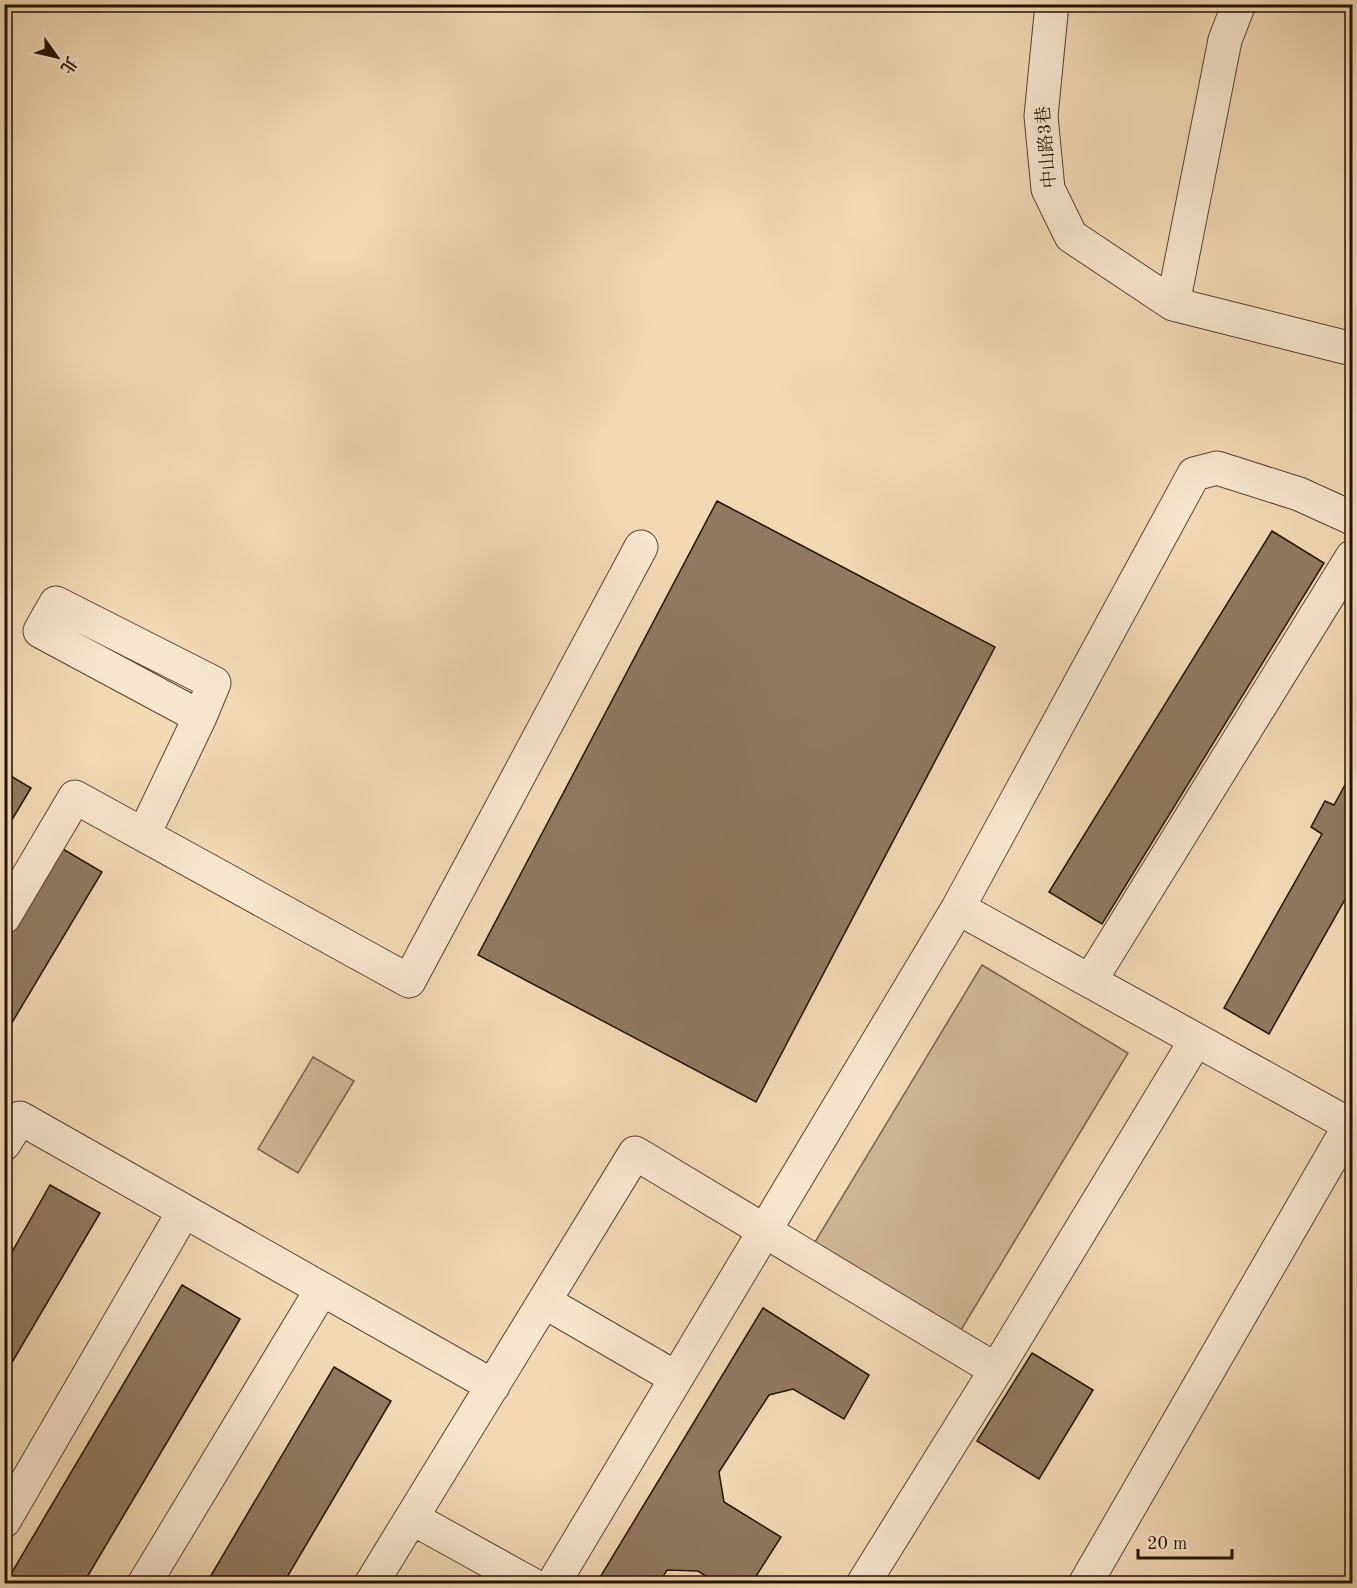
<svg xmlns="http://www.w3.org/2000/svg" width="1357" height="1588" font-family="'Old Standard TT','Noto Serif TC',serif">
<style>
.green{fill:#cfb796;stroke:#7a644e;stroke-width:1.5}
.building{fill:#907960;stroke:#251205;stroke-width:1.5}
.lines{fill:none;stroke-linecap:round;stroke-linejoin:round}
.minor-casing{stroke:#584431;stroke-width:35}
.minor{stroke:#f7e6ce;stroke-width:33}
.labels{text-anchor:middle;dominant-baseline:central;stroke-width:6;stroke-linejoin:round;paint-order:stroke}
.street-label{font-size:18px;fill:#251205;stroke:#f7e6ce}
</style>
<rect width="100%" height="100%" fill="#f2d9b4"/>
<filter id="stains"><feTurbulence type="fractalNoise" baseFrequency=".00333" numOctaves="4"/><feColorMatrix values="0 0 0 0 .2 0 0 0 0 .09 0 0 0 0 .02 0 0 0 .5 -.17"/></filter>
<radialGradient id="worn" r=".72"><stop offset=".6" stop-color="#630" stop-opacity="0"/><stop offset="1" stop-color="#630" stop-opacity=".3"/></radialGradient>
<path class="green" d="M982,965L1128,1053L958,1335L812,1247Z
M313,1057L354,1081L298,1173L258,1149Z"/>
<path class="building" d="M717,501L995,647L756,1102L478,955Z
M1272,531L1324,563L1102,924L1049,892Z
M4,772L31,788L4,833Z
M1352,772V887L1269,1034L1224,1008L1322,834L1311,827L1325,801L1334,805Z
M56,845L102,872L4,1036V931Z
M50,1185L100,1213L4,1376V1266Z
M182,1285L240,1319L83,1584H5Z
M763,1308L869,1375L844,1419L793,1389L769,1395L719,1472L724,1502L781,1537L751,1584H718L698,1571L667,1570L659,1584H596Z
M1032,1353L1093,1390L1039,1479L977,1441Z
M334,1367L391,1401L283,1584H206Z"/>
<g class="lines">
<g class="minor-casing">
<path id="minor" d="M1052,4L1041,116L1048,189L1071,236L1173,304L1352,349
M1173,304L1225,40L1239,4
M144,834L200,717L214,683L56,603L40,631L200,717
M958,908L1194,474L1217,468L1299,494L1352,518
M4,917L75,797L409,981L641,547
M1090,981L1352,557
M4,1144L20,1118L493,1386
M545,1302L676,1378
M996,1370L1196,1040
M412,1518L531,1584
M4,1521L184,1211
M144,1584L322,1289
M371,1584L635,1153L996,1370L863,1584
M553,1584L958,908L1350,1125L1085,1584"/>
</g>
<use href="#minor" class="minor"/>
</g>
<g class="labels">
<g class="street-label">
<text transform="translate(1047 147) rotate(-95)">中山路3巷</text>
</g>
</g>
<rect width="1357" height="1588" fill="none" stroke="#f2d9b4" stroke-width="24"/>
<rect x="6" y="6" width="1345" height="1576" fill="none" stroke="#251205" stroke-width="3"/>
<rect x="12" y="12" width="1333" height="1564" fill="none" stroke="#251205" stroke-width="1.5"/>
<g transform="translate(57 57) rotate(124)" stroke="#f7e6ce" stroke-width="4.5" paint-order="stroke">
<path d="M0-4.5L10 22L0 15L-10 22Z" fill="#251205"/>
<text y="-9" font-size="16" font-weight="bold" text-anchor="middle" fill="#251205">北</text>
</g>
<path d="M1138 1549v9h94v-9" fill="none" stroke="#251205" stroke-width="3"/>
<text x="1147" y="1549" font-size="18" fill="#251205" stroke="#f7e6ce" stroke-width="4.5" paint-order="stroke">20 m</text>
<rect width="100%" height="100%" filter="url(#stains)"/>
<rect width="100%" height="100%" fill="url(#worn)"/>
</svg>
